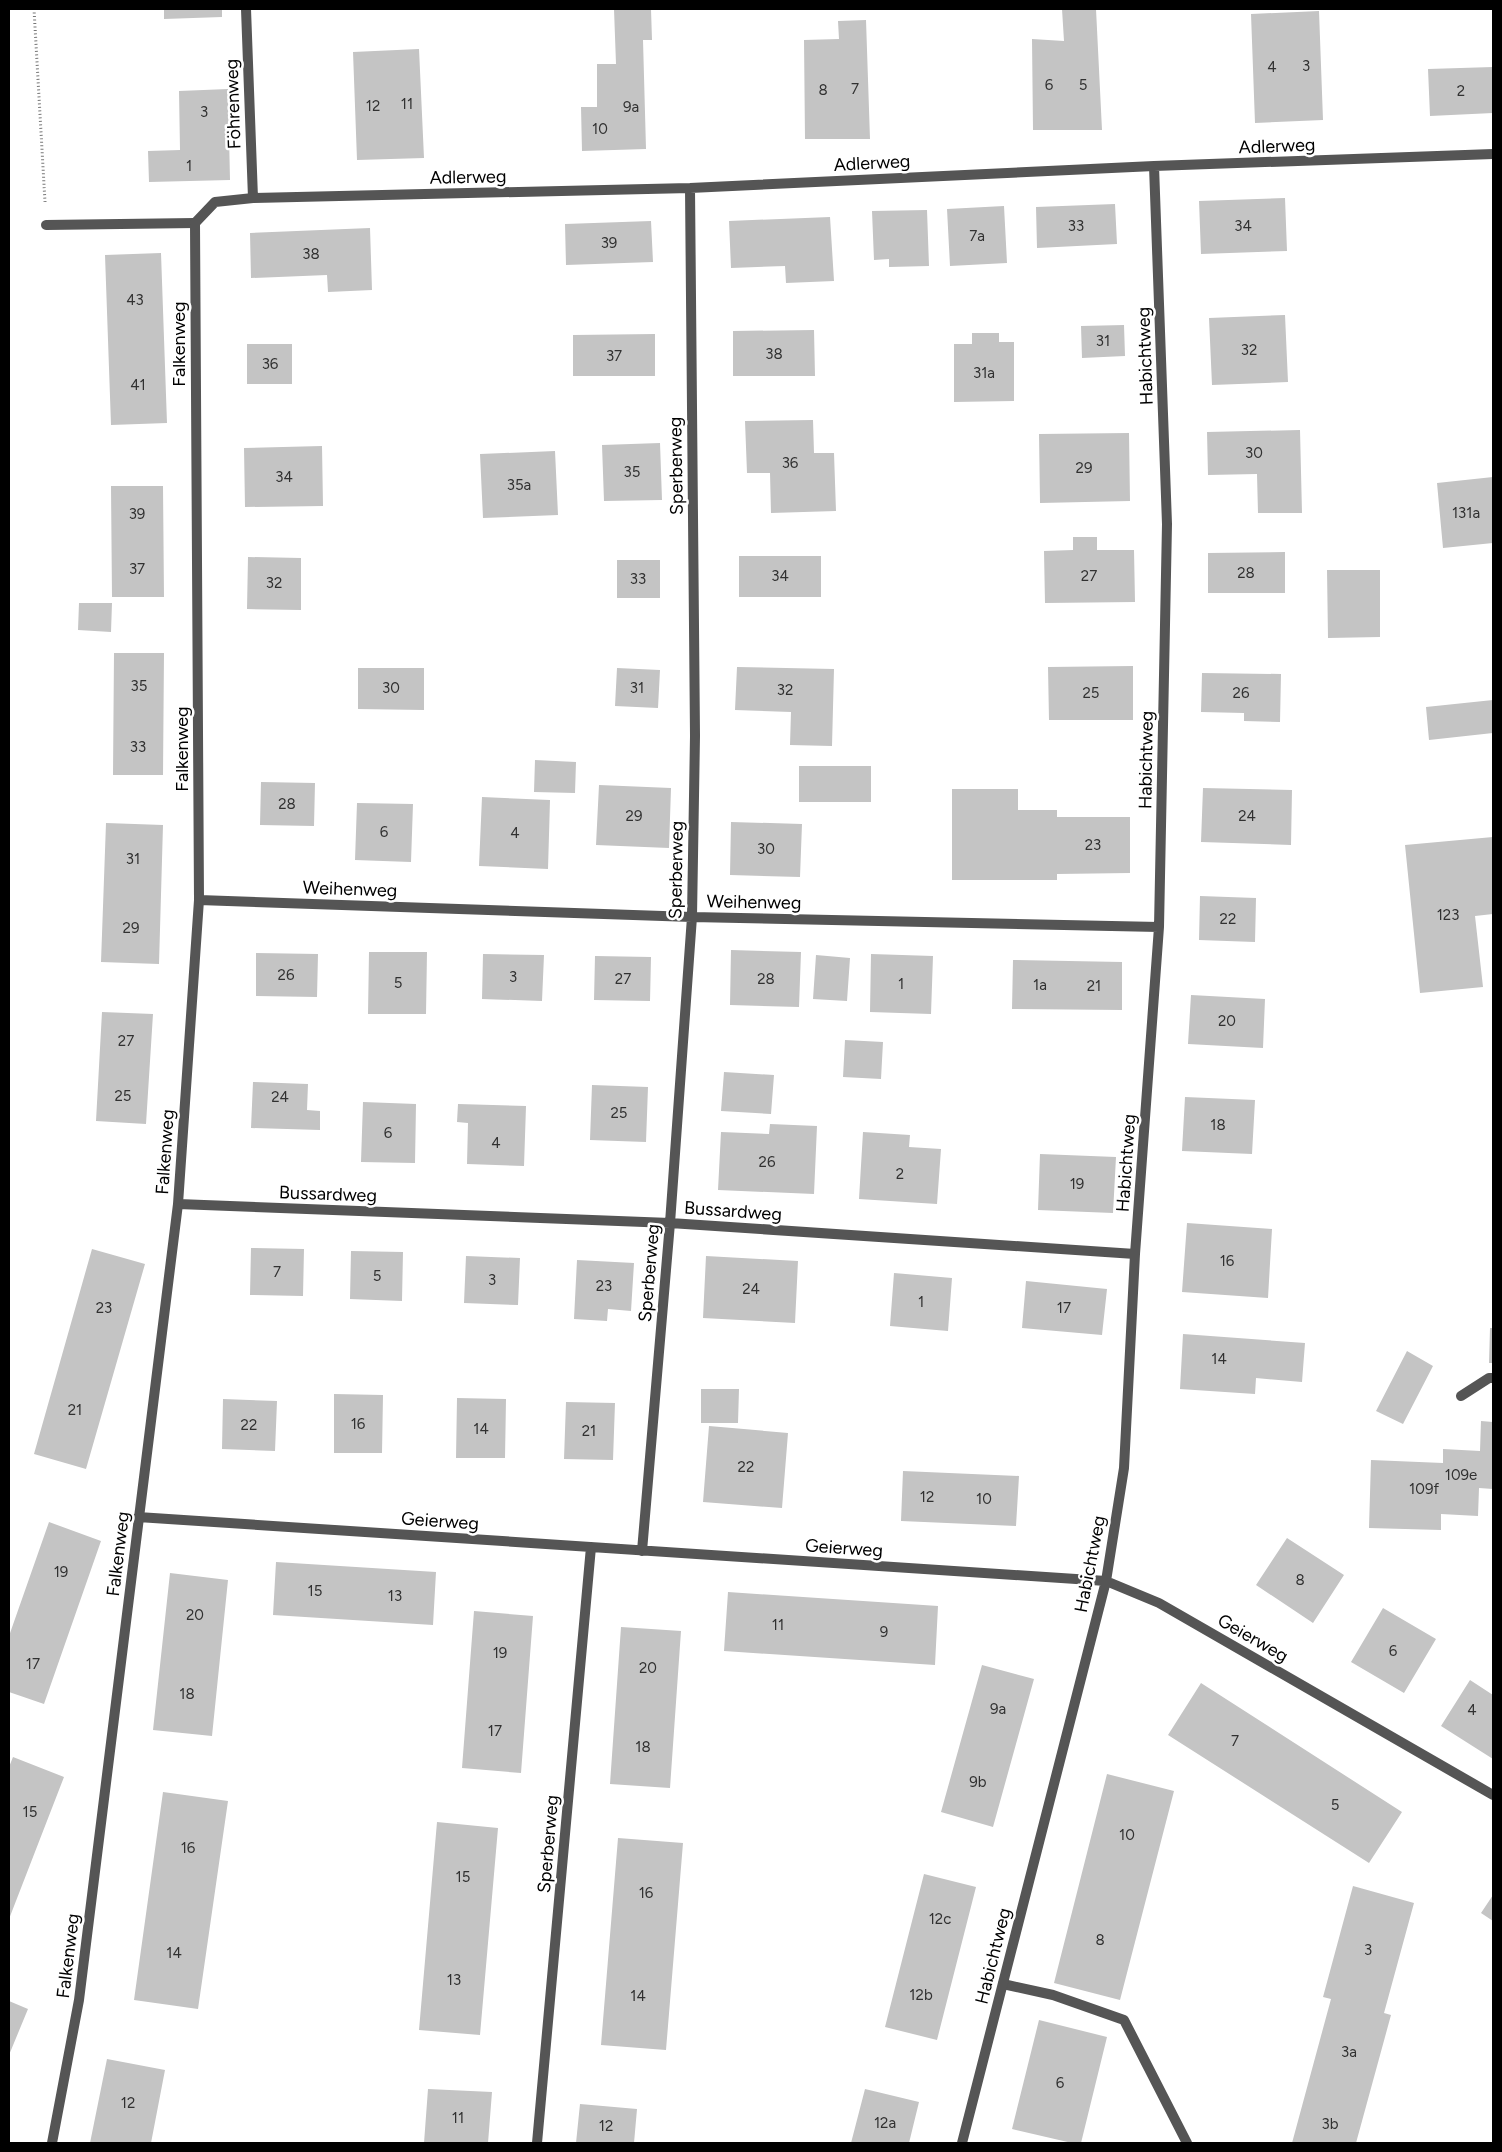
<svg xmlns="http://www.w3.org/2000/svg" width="1502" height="2152" font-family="Figtree,sans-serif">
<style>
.building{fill:#c4c4c4}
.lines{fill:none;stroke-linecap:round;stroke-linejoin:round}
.path{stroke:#777;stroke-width:3;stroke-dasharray:1 2.5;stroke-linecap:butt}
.lane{stroke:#555;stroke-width:10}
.street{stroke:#555;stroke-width:10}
.labels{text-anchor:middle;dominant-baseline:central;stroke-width:5;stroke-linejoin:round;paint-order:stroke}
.number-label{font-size:15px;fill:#313131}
.street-label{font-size:18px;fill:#000;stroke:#fff}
</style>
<rect width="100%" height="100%" fill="#fff"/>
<path class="building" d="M164,9H222V17L164,19Z
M614,9H651L652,40H643L646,149L582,151L581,107H597V64H616Z
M1062,9H1096L1102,130H1033L1032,39L1064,41Z
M1319,11L1323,120L1255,123L1251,14Z
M866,20L870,139H805L804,40L839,39L838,21Z
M419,49L424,158L357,160L353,52Z
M1493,67V113L1430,116L1428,69Z
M228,89L230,180L149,182L148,151L180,150L179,91Z
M1285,198L1287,251L1201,254L1199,201Z
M1115,204L1117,244L1037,248L1036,207Z
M1004,206L1007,263L950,266L947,209Z
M927,210L929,266L889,267V259L874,260L872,211Z
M830,217L834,281L786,283L785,266L731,268L729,221Z
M651,221L653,262L566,265L565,224Z
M370,228L372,290L328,292L327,275L251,278L250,233Z
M161,253L167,423L111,425L105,255Z
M1285,315L1288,382L1212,385L1209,318Z
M1124,325L1125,356L1082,358L1081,326Z
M814,330L815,376H733V331Z
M972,333H999V342H1014V401L954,402V344H972Z
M655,334V376H573V335Z
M247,344H292V384H247Z
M813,420L814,453H834L836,511L771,513L770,473H747L745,421Z
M1300,430L1302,513H1258L1257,474L1208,475L1207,432Z
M1129,433L1130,501L1040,503L1039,434Z
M660,443L662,500L604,501L602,445Z
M322,446L323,506L245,507L244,448Z
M555,451L558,515L483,518L480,454Z
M1493,477V543L1443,548L1437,483Z
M111,486H163L164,597H112Z
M1073,537H1097V550H1134L1135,602L1045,603L1044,551L1073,550Z
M1285,552V593H1208V553Z
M739,556H821V597H739Z
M248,557L301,558V610L247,609Z
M617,560H660V598H617Z
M1327,570H1380V637L1328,638Z
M79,603H112L111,632L78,630Z
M114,653H164L163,775H113Z
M1133,666V720H1049L1048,667Z
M737,667L834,669L832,746L790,745L791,712L735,710Z
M358,668H424V710L358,709Z
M617,668L660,670L658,708L615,706Z
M1202,673L1281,674L1280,722L1244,721V713L1201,712Z
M1493,700V733L1429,740L1426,707Z
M535,760L576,762L575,793L534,792Z
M799,766H871V802H799Z
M261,782L315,783L314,826L260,825Z
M599,785L671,788L669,848L596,845Z
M1203,788L1292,790L1291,845L1201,842Z
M952,789H1018V810H1057V817H1130V873L1057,874V880H952Z
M482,797L550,800L548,869L479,866Z
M357,803L413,804L411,862L355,860Z
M731,822L802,824L800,877L730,875Z
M106,823L163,825L159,964L101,962Z
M1493,837V914L1475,916L1483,987L1420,993L1405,845Z
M1200,896L1256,898L1255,942L1199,940Z
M731,950L801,952L799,1007L730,1005Z
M369,952H427L426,1014H368Z
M256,953L318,954L317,997L256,996Z
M483,954L544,955L542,1001L482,999Z
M871,954L933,956L931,1014L870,1012Z
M816,955L850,958L847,1001L813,999Z
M595,956L651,957L650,1001L594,1000Z
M1013,960L1122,962V1010L1012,1009Z
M1191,995L1265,999L1263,1048L1188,1044Z
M102,1012L153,1014L146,1124L96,1121Z
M845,1040L883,1042L881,1079L843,1077Z
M724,1072L774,1075L771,1114L721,1111Z
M253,1082L308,1084L307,1110L320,1111V1130L251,1128Z
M592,1085L648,1087L646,1142L590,1140Z
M1185,1097L1255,1100L1252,1154L1182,1151Z
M363,1102L416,1104L415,1163L361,1162Z
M458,1104L526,1106L524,1166L467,1164L468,1123L457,1122Z
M770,1124L817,1126L814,1194L718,1190L721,1132L769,1134Z
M863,1132L910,1135L909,1147L941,1149L937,1204L859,1199Z
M1040,1154L1116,1157L1113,1213L1038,1210Z
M1187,1223L1272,1229L1268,1298L1182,1292Z
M251,1248L304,1249L303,1296L250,1295Z
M92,1249L145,1264L86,1469L34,1454Z
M351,1251L403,1252L402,1301L350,1299Z
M466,1256L520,1258L518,1305L464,1303Z
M706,1256L798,1261L795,1323L703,1318Z
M577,1260L634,1263L631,1311L608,1309L607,1321L574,1319Z
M894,1273L952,1278L948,1331L890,1326Z
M1026,1281L1107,1289L1102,1335L1022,1328Z
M1490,1328H1493V1363H1489Z
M1183,1334L1305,1343L1302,1382L1256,1378L1255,1394L1180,1389Z
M1407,1351L1433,1366L1403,1424L1376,1411Z
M701,1389H739L738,1423H701Z
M334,1394L383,1395L382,1453H334Z
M457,1398L506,1399L505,1458H456Z
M223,1399L277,1401L275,1451L222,1449Z
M566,1402L615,1403L613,1460L564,1459Z
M1481,1421L1493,1422V1489L1479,1488L1478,1516L1441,1514V1530L1369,1528L1371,1460L1443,1463V1449L1480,1451Z
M709,1426L788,1433L782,1508L703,1502Z
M903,1471L1019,1476L1016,1526L901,1521Z
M49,1522L101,1541L44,1704L9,1692V1636Z
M1287,1538L1344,1575L1313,1623L1256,1585Z
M276,1562L436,1572L433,1625L273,1615Z
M170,1573L228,1580L212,1736L153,1730Z
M728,1592L938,1606L935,1665L724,1651Z
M1383,1608L1436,1639L1404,1693L1351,1662Z
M474,1611L533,1616L521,1773L462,1768Z
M621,1627L681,1631L670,1788L610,1784Z
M982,1665L1034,1679L993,1827L941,1812Z
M1470,1680L1493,1695V1759L1441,1726Z
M1201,1683L1402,1812L1369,1863L1168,1735Z
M13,1757L64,1777L9,1919V1767Z
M1107,1774L1174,1791L1120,2000L1054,1983Z
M163,1792L228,1801L198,2009L134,2000Z
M437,1822L498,1828L480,2035L419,2030Z
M618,1838L683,1843L666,2050L601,2045Z
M924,1874L976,1887L937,2040L885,2027Z
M1353,1886L1414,1903L1384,2013L1391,2015L1356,2143H1292L1331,1999L1323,1997Z
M1493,1895V1921L1481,1913Z
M9,2001L28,2009L9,2055Z
M1039,2020L1107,2037L1081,2143H1072L1012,2129Z
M107,2059L165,2070L151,2143H90Z
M428,2089L492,2092L488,2143H424Z
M865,2089L919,2102L909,2143H851Z
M580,2104L637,2109L634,2143H576Z"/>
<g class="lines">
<path class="path" d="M34,9L45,202"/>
<path class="lane" d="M46,225L195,223
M1461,1396L1489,1378H1493
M1003,1984L1053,1995L1124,2020L1187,2143"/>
<path class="street" d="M246,9L253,198
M199,900L692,917L1159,927
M178,1204L670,1223L1135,1254
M138,1517L1106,1581L1159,1603L1493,1795
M642,1551L670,1223L692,917L695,736L690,188
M52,2143L79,2000L178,1204L199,900L195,223L215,202L253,198L690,188L1154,166L1493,154
M537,2143L591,1547
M962,2143L1106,1581L1124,1468L1135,1254L1159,927L1167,524L1154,166"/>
</g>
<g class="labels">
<g class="number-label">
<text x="1306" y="66">3</text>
<text x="1272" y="67">4</text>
<text x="1049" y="85">6</text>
<text x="1083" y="85">5</text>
<text x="855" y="89">7</text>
<text x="823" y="90">8</text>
<text x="1461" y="91">2</text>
<text x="407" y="104">11</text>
<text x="373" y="106">12</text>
<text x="631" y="107">9a</text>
<text x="204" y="112">3</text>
<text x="600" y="129">10</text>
<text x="189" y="166">1</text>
<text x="1076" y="226">33</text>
<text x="1243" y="226">34</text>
<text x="977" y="236">7a</text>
<text x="609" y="243">39</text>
<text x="311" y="254">38</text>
<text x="135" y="300">43</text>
<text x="1103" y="341">31</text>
<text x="1249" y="350">32</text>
<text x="774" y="354">38</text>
<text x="614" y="356">37</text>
<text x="270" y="364">36</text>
<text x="984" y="373">31a</text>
<text x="138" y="385">41</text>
<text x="1254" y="453">30</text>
<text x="790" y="463">36</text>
<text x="1084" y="468">29</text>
<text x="632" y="472">35</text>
<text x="284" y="477">34</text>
<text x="519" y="485">35a</text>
<text x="1466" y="513">131a</text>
<text x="137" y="514">39</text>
<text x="137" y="569">37</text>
<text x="1246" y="573">28</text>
<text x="780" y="576">34</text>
<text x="1089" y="576">27</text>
<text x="638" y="579">33</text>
<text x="274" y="583">32</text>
<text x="139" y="686">35</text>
<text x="391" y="688">30</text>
<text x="637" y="688">31</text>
<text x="785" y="690">32</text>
<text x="1091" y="693">25</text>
<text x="1241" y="693">26</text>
<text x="138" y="747">33</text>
<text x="287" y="804">28</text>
<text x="634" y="816">29</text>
<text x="1247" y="816">24</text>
<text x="384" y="832">6</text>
<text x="515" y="833">4</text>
<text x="1093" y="845">23</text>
<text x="766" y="849">30</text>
<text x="133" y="859">31</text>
<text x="1448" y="915">123</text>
<text x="1228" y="919">22</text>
<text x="131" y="928">29</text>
<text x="286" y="975">26</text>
<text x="513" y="977">3</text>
<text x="623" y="979">27</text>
<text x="766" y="979">28</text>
<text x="398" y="983">5</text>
<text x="901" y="984">1</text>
<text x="1040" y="985">1a</text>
<text x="1094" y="986">21</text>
<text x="1227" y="1021">20</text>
<text x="126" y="1041">27</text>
<text x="123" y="1096">25</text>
<text x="280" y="1097">24</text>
<text x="619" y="1113">25</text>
<text x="1218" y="1125">18</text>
<text x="388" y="1133">6</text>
<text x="496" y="1143">4</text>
<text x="767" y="1162">26</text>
<text x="900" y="1174">2</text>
<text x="1077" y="1184">19</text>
<text x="1227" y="1261">16</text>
<text x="277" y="1272">7</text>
<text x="377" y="1276">5</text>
<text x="492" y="1280">3</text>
<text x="604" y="1286">23</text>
<text x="751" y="1289">24</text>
<text x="921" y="1302">1</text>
<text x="104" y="1308">23</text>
<text x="1064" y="1308">17</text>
<text x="1219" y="1359">14</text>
<text x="75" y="1410">21</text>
<text x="358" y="1424">16</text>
<text x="249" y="1425">22</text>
<text x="481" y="1429">14</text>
<text x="589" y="1431">21</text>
<text x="746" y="1467">22</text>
<text x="1461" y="1475">109e</text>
<text x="1424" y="1489">109f</text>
<text x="927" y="1497">12</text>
<text x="984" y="1499">10</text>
<text x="61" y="1572">19</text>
<text x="1300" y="1580">8</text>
<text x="315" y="1591">15</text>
<text x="395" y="1596">13</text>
<text x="195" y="1615">20</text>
<text x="778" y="1625">11</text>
<text x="884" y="1632">9</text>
<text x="1393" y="1651">6</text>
<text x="500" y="1653">19</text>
<text x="33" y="1664">17</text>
<text x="648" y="1668">20</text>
<text x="187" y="1694">18</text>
<text x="998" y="1709">9a</text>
<text x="1472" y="1710">4</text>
<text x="495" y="1731">17</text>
<text x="1235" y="1741">7</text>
<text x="643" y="1747">18</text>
<text x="978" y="1782">9b</text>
<text x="1335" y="1805">5</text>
<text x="30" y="1812">15</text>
<text x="1127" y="1835">10</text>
<text x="188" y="1848">16</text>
<text x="463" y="1877">15</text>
<text x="646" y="1893">16</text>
<text x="940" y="1919">12c</text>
<text x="1100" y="1940">8</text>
<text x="1368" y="1950">3</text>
<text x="174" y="1953">14</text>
<text x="454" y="1980">13</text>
<text x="921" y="1995">12b</text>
<text x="638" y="1996">14</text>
<text x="1349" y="2052">3a</text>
<text x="1060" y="2083">6</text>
<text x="128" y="2103">12</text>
<text x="458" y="2118">11</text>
<text x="885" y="2123">12a</text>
<text x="1330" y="2124">3b</text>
<text x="606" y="2126">12</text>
</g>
<g class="street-label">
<text transform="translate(233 104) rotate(-92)">Föhrenweg</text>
<text transform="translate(1277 146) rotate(-2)">Adlerweg</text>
<text transform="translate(872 163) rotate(-3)">Adlerweg</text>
<text transform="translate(468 177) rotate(-1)">Adlerweg</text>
<text transform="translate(179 344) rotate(-90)">Falkenweg</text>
<text transform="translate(1145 356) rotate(-92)">Habichtweg</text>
<text transform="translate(676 466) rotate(-91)">Sperberweg</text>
<text transform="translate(182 749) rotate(-90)">Falkenweg</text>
<text transform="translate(1146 760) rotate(-89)">Habichtweg</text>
<text transform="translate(676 870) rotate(-89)">Sperberweg</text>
<text transform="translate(350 889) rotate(2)">Weihenweg</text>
<text transform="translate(754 902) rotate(1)">Weihenweg</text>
<text transform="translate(165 1152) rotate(-86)">Falkenweg</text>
<text transform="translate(1126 1163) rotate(-86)">Habichtweg</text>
<text transform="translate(328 1194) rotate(2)">Bussardweg</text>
<text transform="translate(733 1211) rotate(4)">Bussardweg</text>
<text transform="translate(649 1273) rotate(-85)">Sperberweg</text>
<text transform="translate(440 1521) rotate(4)">Geierweg</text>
<text transform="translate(844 1548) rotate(4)">Geierweg</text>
<text transform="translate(118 1554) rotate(-83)">Falkenweg</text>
<text transform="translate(1090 1564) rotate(-79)">Habichtweg</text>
<text transform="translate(1253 1638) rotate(30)">Geierweg</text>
<text transform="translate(548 1844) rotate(-85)">Sperberweg</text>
<text transform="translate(68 1956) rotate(-83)">Falkenweg</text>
<text transform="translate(993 1956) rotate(-76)">Habichtweg</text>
</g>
</g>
<rect width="1502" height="2152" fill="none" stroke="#000000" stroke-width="20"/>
</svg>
